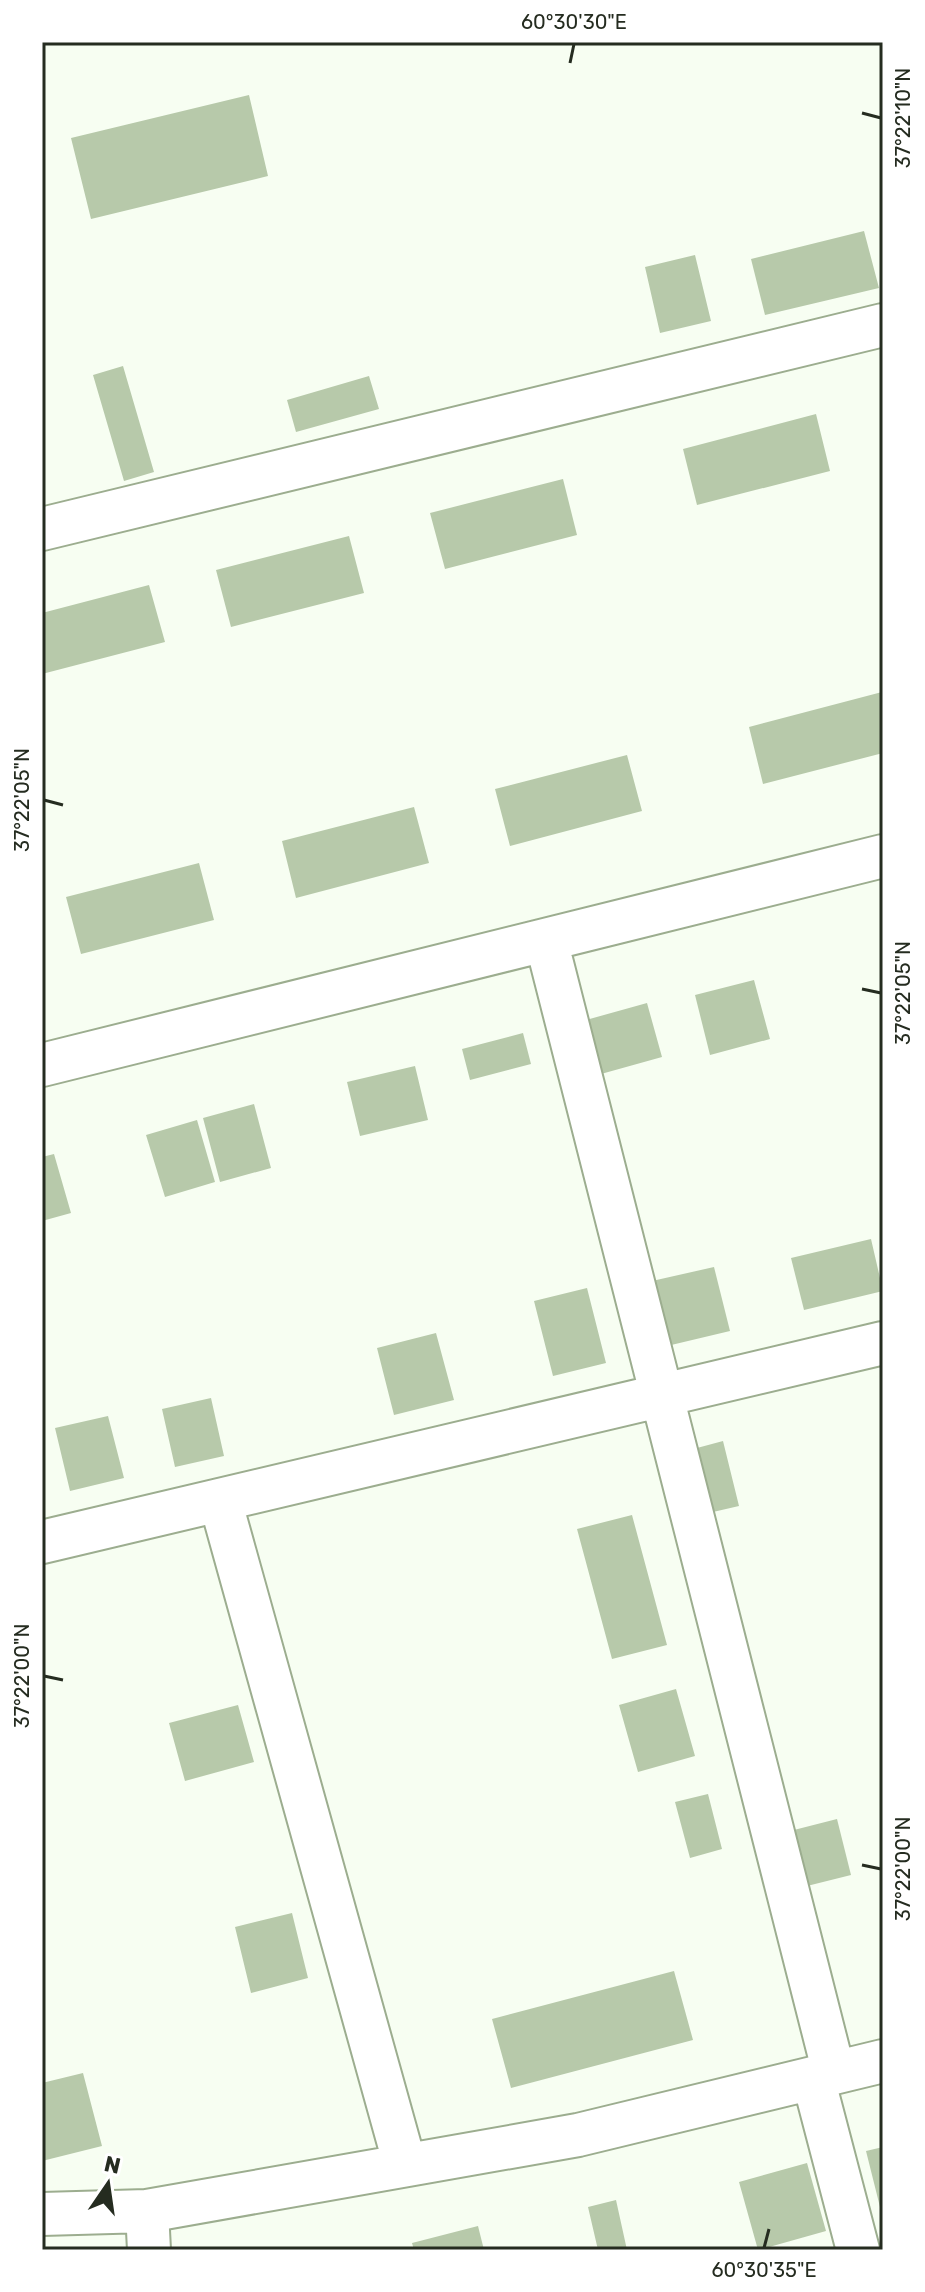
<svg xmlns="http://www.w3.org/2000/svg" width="925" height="2292" font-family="Rubik,sans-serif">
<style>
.building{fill:#b7c9aa}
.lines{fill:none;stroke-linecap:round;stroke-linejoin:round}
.minor-casing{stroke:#9cad8f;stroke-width:46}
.minor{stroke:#fff;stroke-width:42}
.ticks{fill:none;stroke:#252c20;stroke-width:3}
.neatline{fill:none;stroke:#252c20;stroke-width:3}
.ticks-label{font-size:20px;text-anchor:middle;fill:#252c20}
</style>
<rect width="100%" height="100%" fill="#f7fef2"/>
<path class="building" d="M249,95L268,176L91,219L71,138Z
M864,231L879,288L765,315L751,259Z
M695,255L711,321L660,333L645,267Z
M123,366L154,472L124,481L93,375Z
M369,376L379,409L296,432L287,400Z
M816,414L830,471L697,505L683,449Z
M563,479L577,535L445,569L430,513Z
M349,536L364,593L231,627L216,570Z
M149,585L165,642L42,674V613Z
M882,692L883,753L763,784L749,727Z
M627,755L642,811L510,846L495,789Z
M414,807L429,863L296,898L282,841Z
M199,863L214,920L81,954L66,897Z
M754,980L770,1039L710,1055L695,995Z
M647,1003L662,1057L601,1074L586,1020Z
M523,1033L531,1064L470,1080L462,1049Z
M415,1066L428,1120L360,1136L347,1082Z
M254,1104L271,1168L220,1182L203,1118Z
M197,1120L215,1182L165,1197L146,1135Z
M54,1154L71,1213L42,1221V1157Z
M871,1239L883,1291L804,1310L791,1258Z
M714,1267L730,1331L667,1346L652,1281Z
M587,1288L606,1363L553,1376L534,1301Z
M436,1333L454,1400L394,1415L377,1348Z
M211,1398L224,1456L175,1467L162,1409Z
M108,1416L124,1478L70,1491L55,1428Z
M723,1441L739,1506L713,1512L697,1448Z
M632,1515L667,1645L612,1659L577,1529Z
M676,1689L695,1756L638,1772L619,1705Z
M238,1705L254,1762L185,1781L169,1723Z
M708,1794L722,1849L690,1858L675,1802Z
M837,1819L851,1875L803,1887L790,1831Z
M292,1913L308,1978L251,1993L235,1927Z
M674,1971L693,2040L511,2088L492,2019Z
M83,2073L102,2146L42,2161V2083Z
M883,2147V2206L880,2207L866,2151Z
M807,2163L826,2231L758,2250L739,2182Z
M616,2200L627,2250H598L588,2207Z
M478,2226L484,2250H414L412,2243Z"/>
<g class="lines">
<g class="minor-casing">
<path id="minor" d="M42,529L883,325
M546,940L834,2073
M42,1065L883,856
M220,1500L405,2165
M42,1542L883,1343
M813,2078L858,2250
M147,2211L149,2250
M42,2214L147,2211L578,2135L883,2061"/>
</g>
<use href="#minor" class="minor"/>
</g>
<path class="ticks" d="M570,63L574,44M862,113L881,118M44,800L63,805M862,989L881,993M44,1676L63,1680M862,1865L881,1869M764,2248L769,2229"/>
<rect width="925" height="2292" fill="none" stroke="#ffffff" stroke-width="88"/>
<g transform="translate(108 2184) rotate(13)" stroke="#ffffff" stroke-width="6" paint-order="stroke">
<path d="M0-6L14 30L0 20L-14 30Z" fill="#252c20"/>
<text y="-12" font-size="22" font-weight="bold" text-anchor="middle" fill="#252c20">N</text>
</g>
<rect x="44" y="44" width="837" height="2204" class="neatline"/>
<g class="ticks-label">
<text x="574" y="29">60°30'30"E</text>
<text transform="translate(903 118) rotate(-90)" y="7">37°22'10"N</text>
<text transform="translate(22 800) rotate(-90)" y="7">37°22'05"N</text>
<text transform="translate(903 993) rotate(-90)" y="7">37°22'05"N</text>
<text transform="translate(22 1676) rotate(-90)" y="7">37°22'00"N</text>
<text transform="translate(903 1869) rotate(-90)" y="7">37°22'00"N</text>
<text x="764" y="2277">60°30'35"E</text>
</g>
</svg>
